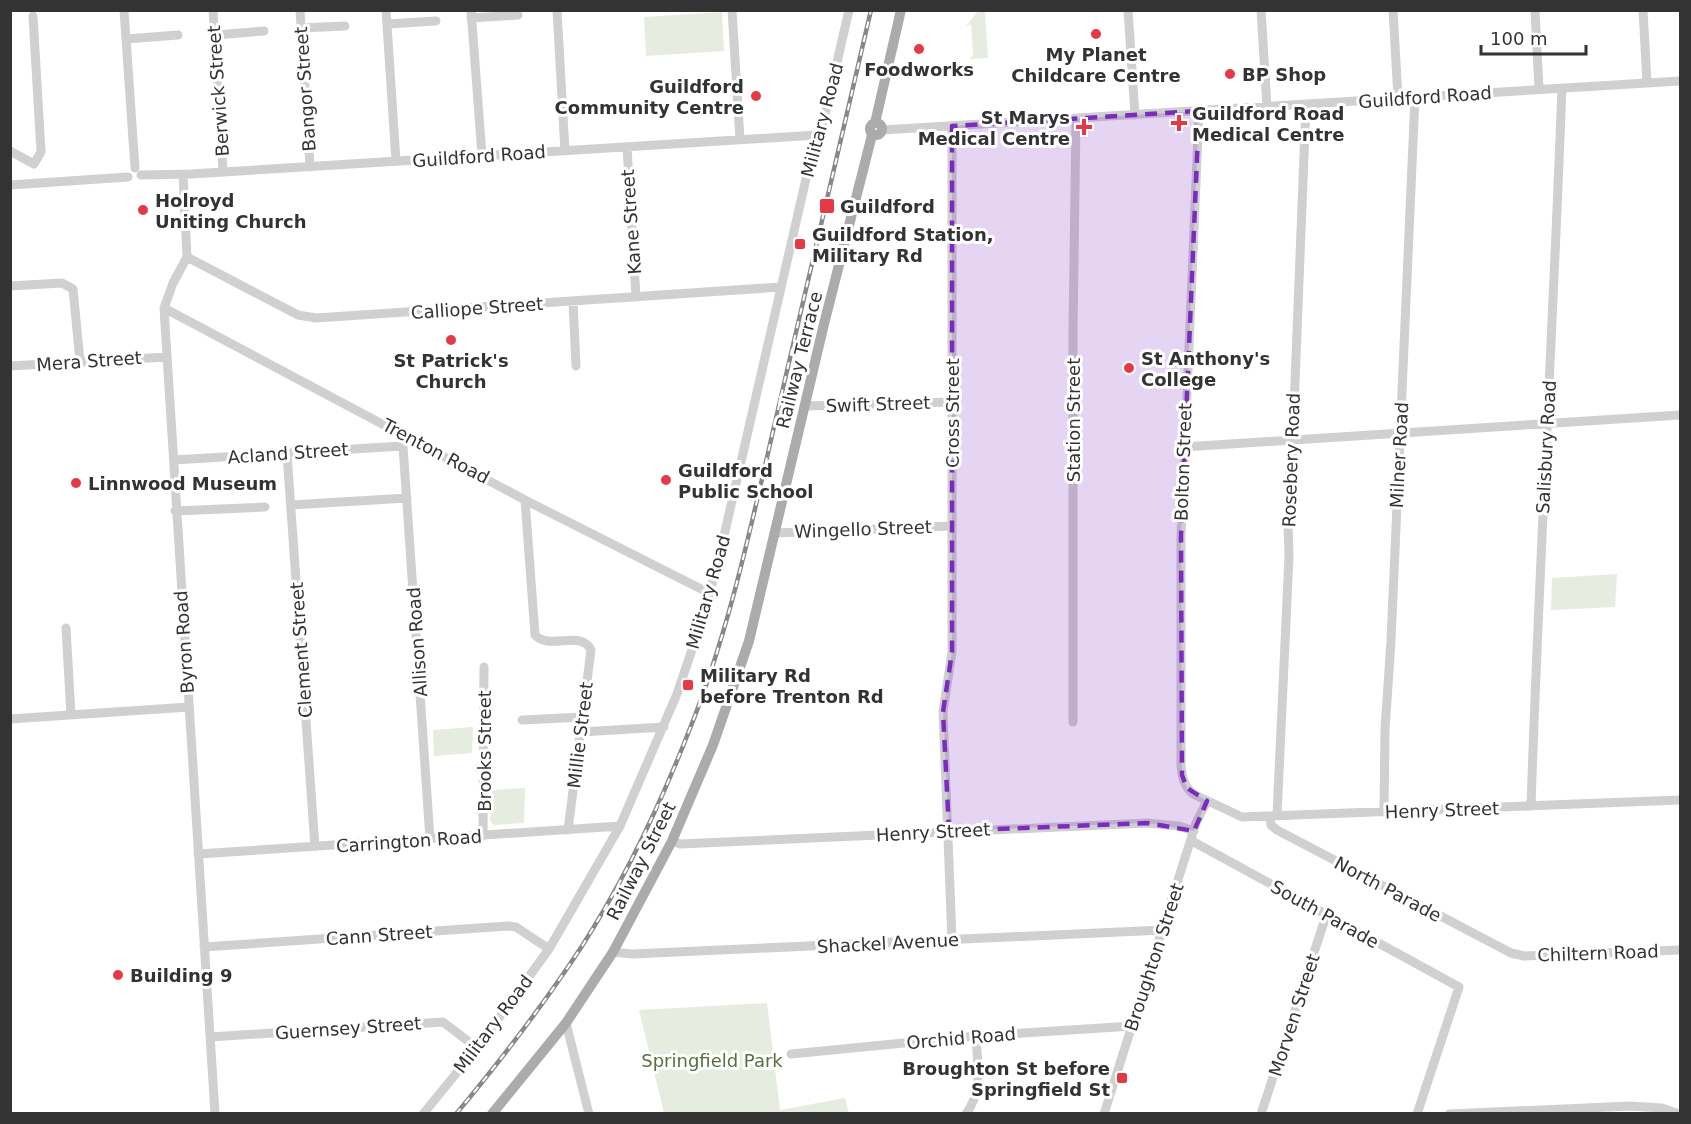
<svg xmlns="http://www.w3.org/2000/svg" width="1691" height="1124" font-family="'DejaVu Sans',sans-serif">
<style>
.green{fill:#e6ecdf}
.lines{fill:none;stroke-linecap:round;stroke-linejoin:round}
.minor{stroke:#d0d0d0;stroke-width:9}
.major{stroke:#ababab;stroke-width:10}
.rail-casing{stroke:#888;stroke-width:4.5}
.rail{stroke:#fff;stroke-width:2;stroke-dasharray:7;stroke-linecap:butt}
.marked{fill:#7b2cbf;fill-opacity:0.2;stroke:#7b2cbf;stroke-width:4.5;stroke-dasharray:12 8;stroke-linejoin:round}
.poi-dot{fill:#e63946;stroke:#fff;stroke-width:2}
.labels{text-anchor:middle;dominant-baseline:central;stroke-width:6;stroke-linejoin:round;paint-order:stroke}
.poi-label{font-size:18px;font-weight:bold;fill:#333;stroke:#fff;text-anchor:start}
.street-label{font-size:18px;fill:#333;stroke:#fff}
.park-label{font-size:18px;fill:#56703f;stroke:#fff}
</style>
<rect width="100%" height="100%" fill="#fff"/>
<path class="green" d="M979,10L985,11L988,58L969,59L973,56L971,24L966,26Z
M722,12L724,51L646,56L644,17Z
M1617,574L1615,607L1551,610L1552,578Z
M473,727L472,753L434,756L433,730Z
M525,788L524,823L494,825L490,821L492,790Z
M767,1003L780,1110L845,1098L849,1113H664L639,1010Z"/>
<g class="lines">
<path class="minor" d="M124,10L135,168
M213,10L223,172
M300,10L310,167
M386,10L396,161
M471,10L482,155
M557,10L565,151
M732,10L740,140
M1128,10L1135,115
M1261,10L1267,107
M1393,10L1398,98
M1535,10L1539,89
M1643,10L1647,83
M471,18L518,15
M387,24L436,21
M301,28L345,26
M215,35L264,31
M126,39L178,35
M1199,111L1181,536V766C1182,777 1184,786 1193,794L1242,817L1680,800
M882,130L1680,81
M627,147L636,297
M10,151L34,164L41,152L33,16
M141,175L191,174L817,135
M183,175L187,257L173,283L164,308L215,1114
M10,185L128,177
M187,257L298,315L316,318L781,287
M10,286L62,283L73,289L80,361
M573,301L576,366
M164,308L525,500L709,593
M10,366L167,357
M804,406L952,402
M403,446L430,839
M1184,447L1680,415
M287,454L315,847
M174,460L403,446
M525,500L535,635C550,651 581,629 591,650L568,830
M291,505L407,498
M175,511L265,507
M775,533L952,526
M66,628L71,715
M10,719L189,707
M522,720L583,717
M1073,722V330L1076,119
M581,732L664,727
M1531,806C1539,567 1553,327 1562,88
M1384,812L1385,729L1391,641L1415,97
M1277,815L1289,557L1288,523L1291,504L1289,478L1292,458L1306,105
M1270,816L1271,825L1277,830L1511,953L1524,956L1680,950
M483,836L484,667
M672,841L680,844L1147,823L1179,826L1194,831
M1192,841L1459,987L1417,1114
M198,854L620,826
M952,940L943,712L952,652V126
M204,947L508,926L516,927L549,949
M613,952L632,954L1163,930
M566,1023L589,1114
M210,1037L443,1022L477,1048
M791,1054L976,1036L1132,1026
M423,1114L477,1048L549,949L620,826L677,694L702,620L718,562L814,144L823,123L849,10
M966,1114C984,1089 977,1064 976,1036
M1104,1114L1196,823L1207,801
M1261,1114L1326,916
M1449,1114L1630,1106L1662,1108L1679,1114"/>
<path class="major" d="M870 129a6 6 0 1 1 12 0a6 6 0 1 1-12 0Z
M875,123L901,10
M492,1114L566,1023L613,952L672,841L713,745L749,641L824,324L872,135"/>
<g class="rail-casing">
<path id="rail" d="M456,1114C501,1060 544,1004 582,946C625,879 660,805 689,731C730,629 752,521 777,414C808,279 840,145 871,10"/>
</g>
<use href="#rail" class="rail"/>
</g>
<path class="marked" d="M1199,111L1181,536L1182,775L1187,788L1207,801L1194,831L1147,823L949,831L943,712L952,652V126Z"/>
<g class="poi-dot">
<circle cx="1096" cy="34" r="6"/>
<circle cx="919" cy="49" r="6"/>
<circle cx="1230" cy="74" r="6"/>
<circle cx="756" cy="96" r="6"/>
<path d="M1176 114h6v6h6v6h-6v6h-6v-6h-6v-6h6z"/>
<path d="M1081 118h6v6h6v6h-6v6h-6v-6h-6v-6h6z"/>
<rect x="819" y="198" width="16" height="16" rx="3"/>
<circle cx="143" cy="210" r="6"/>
<rect x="794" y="238" width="12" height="12" rx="3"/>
<circle cx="451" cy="340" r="6"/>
<circle cx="1129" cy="368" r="6"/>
<circle cx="666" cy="480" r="6"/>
<circle cx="76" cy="483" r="6"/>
<rect x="682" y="679" width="12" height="12" rx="3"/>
<circle cx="118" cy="975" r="6"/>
<rect x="1116" y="1072" width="12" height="12" rx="3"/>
</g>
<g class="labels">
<g class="poi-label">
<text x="1096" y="54" text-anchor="middle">My Planet<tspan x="1096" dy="21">Childcare Centre</tspan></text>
<text x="919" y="69" text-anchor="middle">Foodworks</text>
<text x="1242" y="74">BP Shop</text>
<text x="744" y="86" text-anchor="end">Guildford<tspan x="744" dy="21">Community Centre</tspan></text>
<text x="1192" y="113">Guildford Road<tspan x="1192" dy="21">Medical Centre</tspan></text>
<text x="1070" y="117" text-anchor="end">St Marys<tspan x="1070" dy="21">Medical Centre</tspan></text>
<text x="155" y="200">Holroyd<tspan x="155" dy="21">Uniting Church</tspan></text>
<text x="840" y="206">Guildford</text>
<text x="812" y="234">Guildford Station,<tspan x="812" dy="21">Military Rd</tspan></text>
<text x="1141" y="358">St Anthony's<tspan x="1141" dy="21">College</tspan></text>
<text x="451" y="360" text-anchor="middle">St Patrick's<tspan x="451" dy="21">Church</tspan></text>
<text x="678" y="470">Guildford<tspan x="678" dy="21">Public School</tspan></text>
<text x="88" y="483">Linnwood Museum</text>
<text x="700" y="675">Military Rd<tspan x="700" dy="21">before Trenton Rd</tspan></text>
<text x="130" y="975">Building 9</text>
<text x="1110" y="1068" text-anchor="end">Broughton St before<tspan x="1110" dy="21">Springfield St</tspan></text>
</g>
<g class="street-label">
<text transform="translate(305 89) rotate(-94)">Bangor Street</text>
<text transform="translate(218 91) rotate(-94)">Berwick Street</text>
<text transform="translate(1425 97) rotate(-4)">Guildford Road</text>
<text transform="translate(822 120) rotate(-75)">Military Road</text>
<text transform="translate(479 156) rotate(-4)">Guildford Road</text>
<text transform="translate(631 222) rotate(-94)">Kane Street</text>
<text transform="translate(477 308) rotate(-4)">Calliope Street</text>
<text transform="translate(799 360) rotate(-76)">Railway Terrace</text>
<text transform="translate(89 361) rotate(-4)">Mera Street</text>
<text transform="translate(878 404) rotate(-2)">Swift Street</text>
<text transform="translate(952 413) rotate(-90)">Cross Street</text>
<text transform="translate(1073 420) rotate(-90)">Station Street</text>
<text transform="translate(1546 447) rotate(-87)">Salisbury Road</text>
<text transform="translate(436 451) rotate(28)">Trenton Road</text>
<text transform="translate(288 453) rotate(-4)">Acland Street</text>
<text transform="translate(1399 455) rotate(-87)">Milner Road</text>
<text transform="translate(1291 460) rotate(-88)">Rosebery Road</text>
<text transform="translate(1183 462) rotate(-88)">Bolton Street</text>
<text transform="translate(863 529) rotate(-2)">Wingello Street</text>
<text transform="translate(708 592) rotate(-74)">Military Road</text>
<text transform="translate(184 642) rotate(-94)">Byron Road</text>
<text transform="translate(417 642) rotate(-94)">Allison Road</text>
<text transform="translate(301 650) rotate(-94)">Clement Street</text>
<text transform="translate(580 735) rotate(-83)">Millie Street</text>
<text transform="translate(484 751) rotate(-90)">Brooks Street</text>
<text transform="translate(1442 810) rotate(-2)">Henry Street</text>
<text transform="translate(933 832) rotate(-3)">Henry Street</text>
<text transform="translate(409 841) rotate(-4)">Carrington Road</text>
<text transform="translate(641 861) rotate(-63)">Railway Street</text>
<text transform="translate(1388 889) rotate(28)">North Parade</text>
<text transform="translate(1325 914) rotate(29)">South Parade</text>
<text transform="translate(379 935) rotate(-4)">Cann Street</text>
<text transform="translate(888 943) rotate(-3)">Shackel Avenue</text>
<text transform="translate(1598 953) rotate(-2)">Chiltern Road</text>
<text transform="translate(1154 957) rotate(-72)">Broughton Street</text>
<text transform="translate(1294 1015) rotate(-72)">Morven Street</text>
<text transform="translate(493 1024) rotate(-53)">Military Road</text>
<text transform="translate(348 1028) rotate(-4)">Guernsey Street</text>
<text transform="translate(961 1038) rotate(-5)">Orchid Road</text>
</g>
<g class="park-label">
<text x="712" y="1060">Springfield Park</text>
</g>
</g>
<rect width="1691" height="1124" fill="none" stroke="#333333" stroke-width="24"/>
<path d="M1481 45v9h105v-9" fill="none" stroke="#333333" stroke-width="3"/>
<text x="1490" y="45" font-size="18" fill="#333333" stroke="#ffffff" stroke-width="4.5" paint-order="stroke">100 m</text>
</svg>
